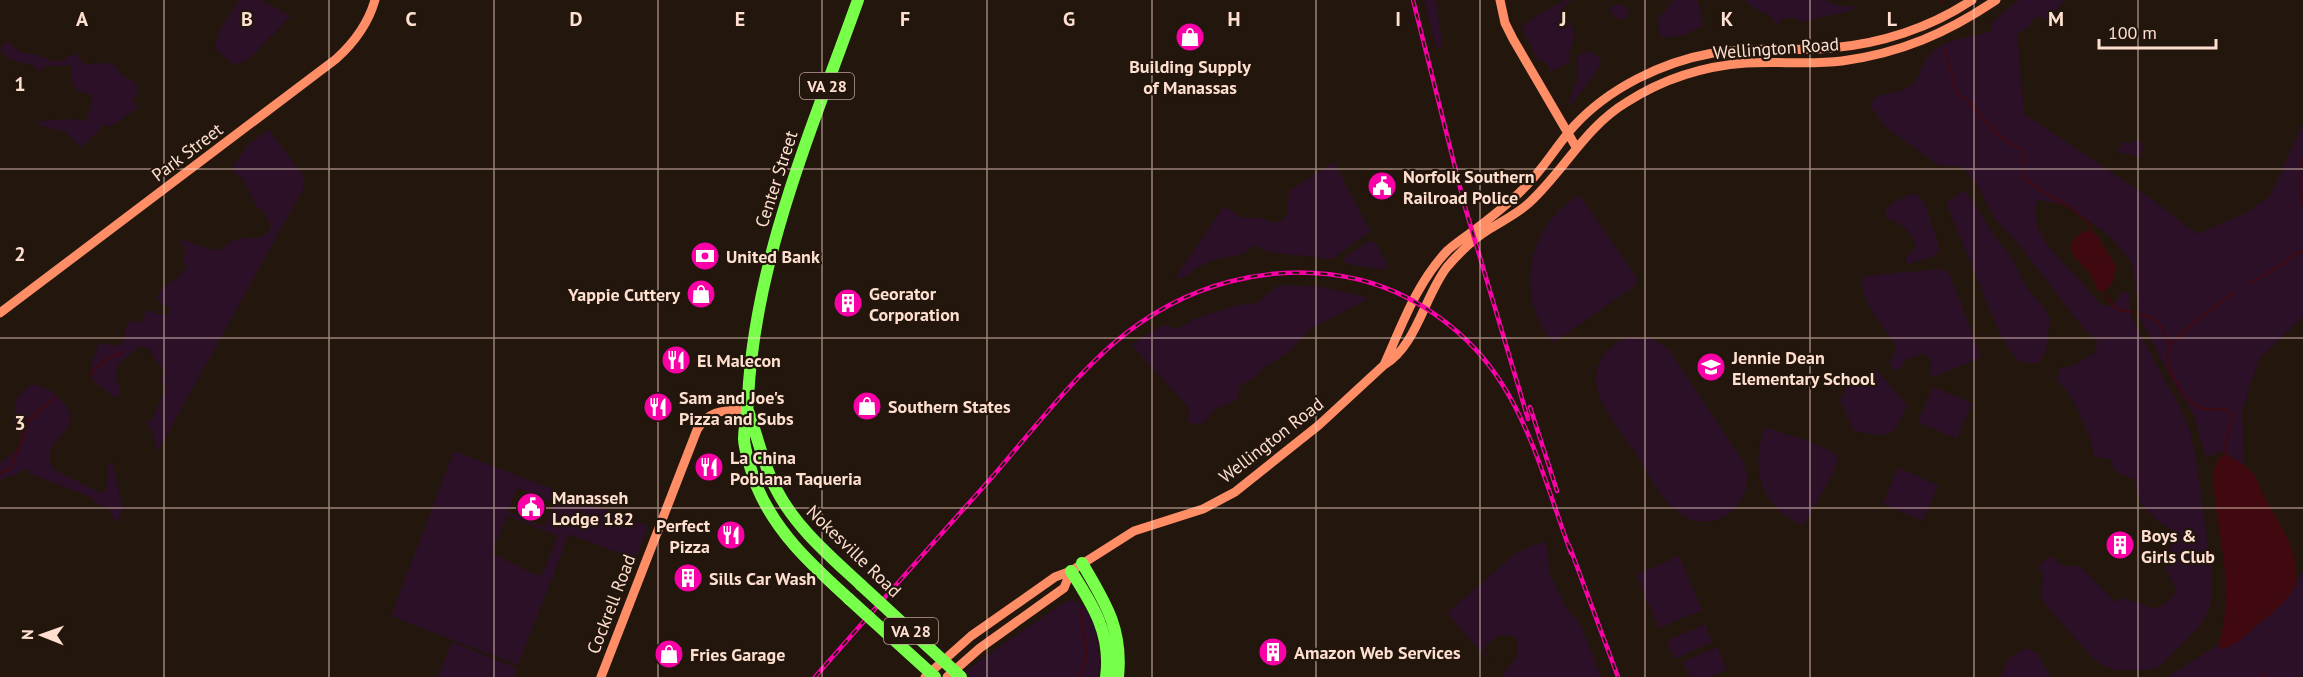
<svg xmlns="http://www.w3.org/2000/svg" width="2303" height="677" font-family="'PT Sans',sans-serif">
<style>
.green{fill:#2c1027;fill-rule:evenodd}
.water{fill:#400910}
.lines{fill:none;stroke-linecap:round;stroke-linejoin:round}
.stream{stroke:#400910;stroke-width:2}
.secondary{stroke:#ff8d66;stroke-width:9}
.highway{stroke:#77ff4a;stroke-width:12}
.rail-casing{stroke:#fa00a7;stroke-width:4.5}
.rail{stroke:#22160d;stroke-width:2;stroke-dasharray:7;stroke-linecap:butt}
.highway-bridge{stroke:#77ff4a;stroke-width:12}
.grid{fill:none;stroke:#ffdfcf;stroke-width:1.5;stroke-opacity:0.55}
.labels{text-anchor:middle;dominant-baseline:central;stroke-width:4.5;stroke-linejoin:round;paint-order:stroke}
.shield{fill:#22160d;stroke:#bda395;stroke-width:1.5}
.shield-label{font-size:16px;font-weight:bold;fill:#ffdfcf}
.street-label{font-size:18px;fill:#ffdfcf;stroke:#22160d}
.poi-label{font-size:18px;font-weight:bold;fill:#ffdfcf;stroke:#22160d;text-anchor:start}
.grid-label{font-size:20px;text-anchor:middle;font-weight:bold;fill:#ffdfcf;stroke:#22160d;stroke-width:4.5;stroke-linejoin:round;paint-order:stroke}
</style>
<rect width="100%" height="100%" fill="#22160d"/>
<path class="green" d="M239,0H260L291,16L250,58L244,62L233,64L216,50C215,31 230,16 239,0Z
M1424,0H1436L1442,43L1440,49L1436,47Z
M1564,0H1572L1566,4L1562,11C1565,19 1573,25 1574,33C1576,42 1567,49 1569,62L1551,72L1547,63L1538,60L1521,27C1535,16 1550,9 1564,0Z
M1674,0H1697L1701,12V27L1682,36L1661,38L1657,20Z
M1745,0H1825L1839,6H1853V10L1801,22L1796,18H1784L1780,21L1779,26L1770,16L1752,7Z
M2019,0H2065L2047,20L2037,16L2028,27L2017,34L2024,114L2150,198L2197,234L2246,213L2270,196L2303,124V317L2259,359L2242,412L2244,465L2222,451L2208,457L2205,454L2193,414L2173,382L2140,319L2132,263L2111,237L2066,205L2038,200C2026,230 2059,258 2078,278C2089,289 2095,305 2112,307L2123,292L2129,293L2131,318L2180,407L2190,431L2197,465L2212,575V595L2209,609L2199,627L2159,667L2149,670H2116L2102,665L2092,658L2041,599L2043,575L2038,566L2050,556L2063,566H2080L2115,602L2124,598L2155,609L2165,604L2176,593C2175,582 2166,575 2165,565C2164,552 2176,544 2173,531L2158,521L2141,504L2134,479L2118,473L2113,469L2112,459L2094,457L2090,438L2076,406L2069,393L2055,378L2059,375V368L2073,366L2096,352L2097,341L2083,328L2020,246L1994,218L1977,184L1962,167L1938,165L1884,126L1871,107L1873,99C1885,91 1901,94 1912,85C1920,78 1921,65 1928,57C1941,39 1971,38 1991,31L1992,22Z
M1617,4L1623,5L1630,11L1624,20L1614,18L1609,8Z
M6,43H10L22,53L35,54L51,61L65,60L68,56L74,55L77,52L78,57L85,64L113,63L124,77L132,80L138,88L137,96L132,100L138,108L110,127L105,124L81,148L63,129L60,131L39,125L38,123L39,121L69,119L87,121L93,96L91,94L76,91L71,79L72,65L44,66L39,73L33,65C20,61 9,63 1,51L2,46Z
M1589,51L1600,57L1601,65L1575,100L1570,104L1568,102L1578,79L1577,56Z
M267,130L270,131L304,177L303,189L158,451C152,440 157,434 146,423L152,419L166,388L160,382L163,376V368L157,363L149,349L139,346L117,366L116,377L121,394L113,398C110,391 104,390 98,385C83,371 95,359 99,343L120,346C126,338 122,330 130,321L140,323L144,319L145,312L150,310L156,314H170L169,307L161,304L156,298L164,286L178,278L187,267L183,261L185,249L181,242L183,239C193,244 210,251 222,250C238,227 263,250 271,226L265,213L256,206L242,178L234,172L232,168L246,147Z
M2135,140L2144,143L2141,157L2118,152L2123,141L2131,144Z
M1334,162L1369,229V232L1332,259L1270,252L1254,245C1240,259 1231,255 1214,260C1201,264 1192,273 1180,279L1175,278L1224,206L1242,218H1261L1274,223L1283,220L1287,213L1289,191Z
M1965,190L1999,243L2012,258L2026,287L2042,305L2050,319L2046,350L2039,363L2020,362L2010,351L1999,332L1947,205L1949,201Z
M1913,193C1928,200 1927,213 1932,226C1935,234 1938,240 1939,250L1935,256L1907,264L1905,259L1916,248C1912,232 1902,223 1886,218V210L1892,203Z
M1579,195L1637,278L1636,285L1553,343C1514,295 1527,227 1579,195Z
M1372,241L1377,245L1387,265L1385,270L1344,263L1343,259L1367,242Z
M1942,269L1949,273L1981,356L1977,359L1933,377L1930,374L1931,359L1924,353L1905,360L1901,368L1893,370L1889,364L1897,348C1885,326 1862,307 1862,280L1865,276Z
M1286,285L1322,287L1370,298L1310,329L1288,353L1263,368L1258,375L1240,386L1238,399L1214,410L1204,423L1192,424L1188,421L1189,408L1132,346L1142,337L1164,325L1178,329L1194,319L1237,305L1253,304L1259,301L1276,287Z
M1633,337L1653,339L1670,351L1744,463C1759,503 1713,539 1679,513C1660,499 1648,473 1636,454C1618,427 1581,389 1603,356C1611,345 1620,339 1633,337Z
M1876,369L1907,405C1891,441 1890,437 1854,431L1840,400L1849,382Z
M30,385C49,385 63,399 71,415C71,437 39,443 53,469L101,493L106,491L108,467L112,460L123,509L117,522H115L108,507L99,505L90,497L31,474L26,468L12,477L8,476L0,481V463L19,449L23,437L14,423L15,400Z
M1933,387L1972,403L1957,439L1918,422Z
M1765,427L1814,443L1835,453L1838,459L1829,481L1803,526C1760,507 1750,469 1765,427Z
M454,451L648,526L635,559L569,534L518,665L391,616ZM517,488L555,502L545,527L508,512ZM507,515L558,536L542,575L534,574L492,553Z
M1898,468L1938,485L1923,521L1883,504Z
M1544,541L1547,549L1550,575L1567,609L1580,623L1601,677H1506L1503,674L1518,655V641L1515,637L1498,635L1484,648L1490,662L1447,613L1516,553Z
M1679,556L1702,610L1659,628L1636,575Z
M2303,570V674L2300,677H2167L2219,644V649L2235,644L2267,617L2292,591Z
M1071,600C1097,604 1102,656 1098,677H971L965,671L1063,603Z
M1705,624L1712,642L1675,659L1667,641Z
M452,642L517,668L514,677H438Z
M1717,647L1727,670L1710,677H1690L1683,662Z
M2026,648L2037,653L2051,677H2000L2009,658Z"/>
<path class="water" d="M2089,231L2097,235L2116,266L2112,284L2103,292L2097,290C2095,284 2093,278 2089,273C2081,261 2062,252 2076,237C2080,233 2083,231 2089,231Z
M2223,454C2231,457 2245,464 2251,471C2257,477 2259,487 2263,495C2277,520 2303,554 2295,585C2289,601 2267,617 2254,628C2244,636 2233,649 2219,649V644C2236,582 2216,535 2213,474L2215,465Z"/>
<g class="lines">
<path class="stream" d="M1941,0L1942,4
M1944,48L1957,93L1969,102L1998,135L2022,150L2026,164
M2303,159C2298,176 2300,189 2303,205
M2024,170V177C2039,194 2088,210 2092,233
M2249,284L2281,265L2294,254L2303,252
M2103,289C2104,298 2112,301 2116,309L2132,312
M2138,314C2157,316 2164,328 2168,345C2169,351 2167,357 2168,363C2171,376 2181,391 2189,400C2204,417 2221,404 2231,413L2232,422L2225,442L2226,457
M2169,346L2195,322L2234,293
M89,375L104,361L122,352
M0,473L11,468L28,421L56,396
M1080,609L1087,655L1080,677
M2263,674L2266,677"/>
<path class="secondary" d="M1500,0L1505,23L1513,39L1576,147
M0,313L336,59C355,42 368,24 375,0
M1384,365C1402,325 1417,282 1448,250C1457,242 1468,235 1477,228C1494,215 1511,202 1526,186C1544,168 1557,145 1574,126C1609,88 1662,62 1713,53C1752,46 1791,52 1831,48C1880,44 1930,28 1972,0
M601,677L697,430C710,408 725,411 748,410
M925,677L971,636L1055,577L1071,571L1134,531L1203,509L1235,492L1319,425L1384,365C1416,347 1425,295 1447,267C1459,253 1472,240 1488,230C1502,221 1517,214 1529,203C1564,171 1585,127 1627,102C1663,79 1704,66 1746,63C1778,61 1810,65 1842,61C1901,53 1947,33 1996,0
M947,677L980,648L1064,588L1071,571"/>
<path class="highway" d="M748,411C758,437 763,465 776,489C796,528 830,556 861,585
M1082,563C1105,602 1123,629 1118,677
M1071,571C1093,605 1112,635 1106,677
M849,599C812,565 777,534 757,487C752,473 745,454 744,439C744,426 748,411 748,398C755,259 812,129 858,0"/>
<g class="rail-casing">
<path id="rail" d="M1413,0L1465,207L1528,419
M1530,407L1557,491
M1569,545L1618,677
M815,677C872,612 929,547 987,483C1028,436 1067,384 1114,343C1183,284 1272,259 1361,280C1418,295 1471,334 1502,384C1533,432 1551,499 1571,553"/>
</g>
<use href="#rail" class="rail"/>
<path class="highway-bridge" d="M861,585L961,677
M849,599L935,677"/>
</g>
<path class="grid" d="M164,0V677M329,0V677M494,0V677M658,0V677M822,0V677M987,0V677M1152,0V677M1316,0V677M1480,0V677M1645,0V677M1810,0V677M1974,0V677M2138,0V677M0,169H2303M0,338H2303M0,508H2303"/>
<defs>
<g id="shop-disc" transform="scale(1.5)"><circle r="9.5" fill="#fa00a7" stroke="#22160d"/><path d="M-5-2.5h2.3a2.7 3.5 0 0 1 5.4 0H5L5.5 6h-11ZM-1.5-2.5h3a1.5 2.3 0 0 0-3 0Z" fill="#fff"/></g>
<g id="civic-disc" transform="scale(1.5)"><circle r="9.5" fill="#fa00a7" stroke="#22160d"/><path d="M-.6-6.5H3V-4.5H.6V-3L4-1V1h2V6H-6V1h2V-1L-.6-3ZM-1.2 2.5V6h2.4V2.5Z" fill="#fff"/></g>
<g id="bank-disc" transform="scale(1.5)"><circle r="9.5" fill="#fa00a7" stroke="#22160d"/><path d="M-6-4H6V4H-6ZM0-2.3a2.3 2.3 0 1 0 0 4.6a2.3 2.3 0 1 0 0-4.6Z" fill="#fff"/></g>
<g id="building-disc" transform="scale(1.5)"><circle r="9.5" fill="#fa00a7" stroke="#22160d"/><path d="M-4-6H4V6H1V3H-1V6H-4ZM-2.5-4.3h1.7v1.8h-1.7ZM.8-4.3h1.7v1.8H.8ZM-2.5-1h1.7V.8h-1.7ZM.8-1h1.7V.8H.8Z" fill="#fff"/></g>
<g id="restaurant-disc" transform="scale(1.5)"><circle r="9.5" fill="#fa00a7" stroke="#22160d"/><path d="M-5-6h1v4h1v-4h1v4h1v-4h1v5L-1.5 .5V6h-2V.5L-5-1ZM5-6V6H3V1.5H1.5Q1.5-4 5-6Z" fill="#fff"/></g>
<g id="school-disc" transform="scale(1.5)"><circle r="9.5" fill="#fa00a7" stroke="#22160d"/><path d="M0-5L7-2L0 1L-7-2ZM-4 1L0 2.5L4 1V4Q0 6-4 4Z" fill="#fff"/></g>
</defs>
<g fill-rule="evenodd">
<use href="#shop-disc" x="1190" y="37"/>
<use href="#civic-disc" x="1382" y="186"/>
<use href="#bank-disc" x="705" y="256"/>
<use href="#shop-disc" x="701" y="294"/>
<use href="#building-disc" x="848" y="303"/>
<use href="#restaurant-disc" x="676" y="360"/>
<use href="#school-disc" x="1711" y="367"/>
<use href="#shop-disc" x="867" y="406"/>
<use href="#restaurant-disc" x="658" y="407"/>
<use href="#restaurant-disc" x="709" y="467"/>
<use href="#civic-disc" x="531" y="507"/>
<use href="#restaurant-disc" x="731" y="535"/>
<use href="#building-disc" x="2120" y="545"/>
<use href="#building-disc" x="688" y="578"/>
<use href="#building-disc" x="1273" y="652"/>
<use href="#shop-disc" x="669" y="654"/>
</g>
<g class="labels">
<g class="shield">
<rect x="800" y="73" width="54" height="26" rx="4.5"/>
<rect x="884" y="618" width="54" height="26" rx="4.5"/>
</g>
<g class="shield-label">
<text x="827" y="86">VA 28</text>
<text x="911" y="631">VA 28</text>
</g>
<g class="street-label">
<text transform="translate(1776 48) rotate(-4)">Wellington Road</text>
<text transform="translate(187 152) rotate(-37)">Park Street</text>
<text transform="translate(776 179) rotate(-72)">Center Street</text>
<text transform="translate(1271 440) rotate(-38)">Wellington Road</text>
<text transform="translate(854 551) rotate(44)">Nokesville Road</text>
<text transform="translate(611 604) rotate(-69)">Cockrell Road</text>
</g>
<g class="poi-label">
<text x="1190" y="66" text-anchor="middle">Building Supply<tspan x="1190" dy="21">of Manassas</tspan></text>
<text x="1403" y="176">Norfolk Southern<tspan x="1403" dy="21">Railroad Police</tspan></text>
<text x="726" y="256">United Bank</text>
<text x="869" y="293">Georator<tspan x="869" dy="21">Corporation</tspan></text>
<text x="680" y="294" text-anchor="end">Yappie Cuttery</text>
<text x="1732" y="357">Jennie Dean<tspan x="1732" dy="21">Elementary School</tspan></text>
<text x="697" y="360">El Malecon</text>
<text x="679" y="397">Sam and Joe's<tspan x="679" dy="21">Pizza and Subs</tspan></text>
<text x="888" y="406">Southern States</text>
<text x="730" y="457">La China<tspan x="730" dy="21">Poblana Taqueria</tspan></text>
<text x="552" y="497">Manasseh<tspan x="552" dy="21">Lodge 182</tspan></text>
<text x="710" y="525" text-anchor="end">Perfect<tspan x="710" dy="21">Pizza</tspan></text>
<text x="2141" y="535">Boys &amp;<tspan x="2141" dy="21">Girls Club</tspan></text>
<text x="709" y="578">Sills Car Wash</text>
<text x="1294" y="652">Amazon Web Services</text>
<text x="690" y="654">Fries Garage</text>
</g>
</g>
<g class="grid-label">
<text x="82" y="26">A</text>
<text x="247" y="26">B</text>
<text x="411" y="26">C</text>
<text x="576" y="26">D</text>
<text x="740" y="26">E</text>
<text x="905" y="26">F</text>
<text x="1069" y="26">G</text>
<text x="1234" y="26">H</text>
<text x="1398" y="26">I</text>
<text x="1563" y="26">J</text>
<text x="1727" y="26">K</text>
<text x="1892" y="26">L</text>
<text x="2056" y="26">M</text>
<text x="20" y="91">1</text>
<text x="20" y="261">2</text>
<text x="20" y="430">3</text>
</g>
<g transform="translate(42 635) rotate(271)" stroke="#22160d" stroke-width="4.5" paint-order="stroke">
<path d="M0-4.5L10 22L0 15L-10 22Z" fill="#ffdfcf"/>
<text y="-9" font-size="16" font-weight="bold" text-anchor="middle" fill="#ffdfcf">N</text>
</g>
<path d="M2099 39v9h117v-9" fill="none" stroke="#ffdfcf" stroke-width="3"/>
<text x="2108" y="39" font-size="18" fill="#ffdfcf" stroke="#22160d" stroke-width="4.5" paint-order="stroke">100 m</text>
</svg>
